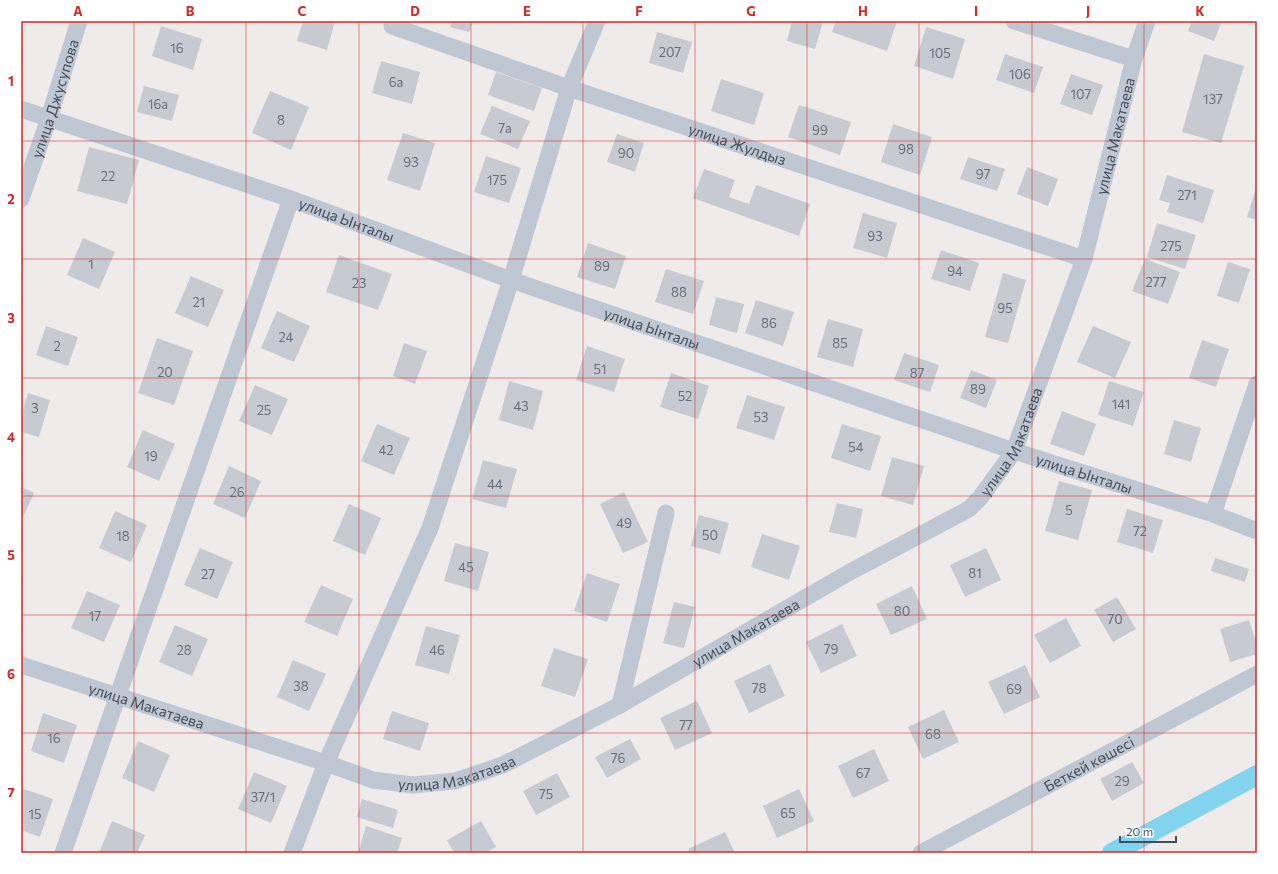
<svg xmlns="http://www.w3.org/2000/svg" width="1278" height="874" font-family="Commissioner,sans-serif">
<style>
.lines{fill:none;stroke-linecap:round;stroke-linejoin:round}
.canal{stroke:#82d3ee;stroke-width:20}
.building{fill:#c8cad1}
.street{stroke:#bec7d2;stroke-width:17}
.grid{fill:none;stroke:#d62828;stroke-width:1;stroke-opacity:0.55}
.labels{text-anchor:middle;dominant-baseline:central;stroke-width:3;stroke-linejoin:round;paint-order:stroke}
.number-label{font-size:13px;fill:#656d78}
.street-label{font-size:15px;fill:#444e5a;stroke:#fff}
.neatline{fill:none;stroke:#d62828;stroke-width:1.5}
.grid-label{font-size:13px;text-anchor:middle;font-weight:bold;fill:#d62828}
</style>
<rect width="100%" height="100%" fill="#efebeb"/>
<g class="lines">
<path class="canal" d="M1112,853L1257,775"/>
</g>
<path class="building" d="M303,21H335L327,50L297,41Z
M452,21H473L469,32L450,27Z
M792,21L823,22L815,49L787,41Z
M836,21H897L887,51L832,32Z
M1192,21H1222L1214,41L1188,31Z
M161,26L202,39L193,70L152,56Z
M926,27L965,39L953,79L914,66Z
M657,32L692,42L683,73L649,63Z
M1005,54L1043,67L1034,93L996,80Z
M1204,54L1244,66L1221,143L1182,132Z
M381,61L420,72L412,104L372,93Z
M496,72L542,88L534,111L488,95Z
M1071,74L1103,85L1092,115L1060,104Z
M721,79L764,93L754,125L711,111Z
M144,86L179,95L172,121L137,112Z
M270,91L309,107L291,150L252,133Z
M799,105L851,122L840,155L788,137Z
M492,106L530,121L518,149L480,134Z
M893,124L932,137L920,175L881,162Z
M403,133L435,143L420,191L387,180Z
M617,134L644,143L635,172L607,162Z
M89,147L139,160L127,204L77,191Z
M486,156L521,168L509,203L474,192Z
M968,157L1005,169L997,191L960,179Z
M1027,167L1058,179L1048,206L1017,194Z
M704,169L735,180L729,197L749,204L756,185L810,204L799,236L693,198Z
M1167,175L1214,190L1203,223L1167,212L1170,203L1159,200Z
M1257,185V220L1247,217Z
M863,213L897,223L887,258L853,248Z
M1157,223L1196,235L1185,269L1147,257Z
M83,238L115,252L99,289L67,275Z
M588,243L626,256L615,289L577,277Z
M941,250L979,263L970,291L931,279Z
M339,255L392,274L378,310L326,292Z
M1145,259L1180,272L1168,304L1132,291Z
M1228,262L1250,269L1239,303L1217,296Z
M666,269L704,281L693,314L655,302Z
M1003,273L1026,280L1008,343L985,337Z
M191,276L224,290L208,327L175,313Z
M716,297L744,304L737,333L709,325Z
M756,300L794,312L783,346L745,333Z
M277,311L310,326L294,362L261,348Z
M828,319L863,329L853,367L817,357Z
M46,326L78,337L68,366L36,355Z
M1093,326L1131,342L1115,378L1077,362Z
M157,338L193,351L174,405L138,393Z
M1202,340L1229,349L1216,387L1189,378Z
M404,343L427,351L415,384L393,376Z
M587,346L625,359L614,392L576,380Z
M904,353L939,365L930,392L894,380Z
M971,370L997,380L986,408L960,398Z
M671,373L709,386L698,419L660,407Z
M509,381L543,391L533,430L499,420Z
M1109,381L1144,392L1133,426L1098,415Z
M255,385L288,399L272,435L239,421Z
M28,393L50,400L39,437L21,432V416Z
M747,395L785,407L774,440L736,428Z
M1062,411L1096,424L1084,456L1050,444Z
M1174,420L1201,428L1191,462L1164,454Z
M377,424L410,438L394,475L361,461Z
M842,424L881,436L870,471L831,458Z
M143,430L175,444L159,481L127,467Z
M892,457L924,466L913,505L881,496Z
M483,460L517,469L506,508L472,499Z
M229,466L261,481L245,518L213,504Z
M1059,481L1092,490L1078,540L1045,531Z
M21,487L34,493L21,522Z
M624,492L648,542L623,553L600,504Z
M837,503L863,509L856,538L829,532Z
M349,504L381,518L365,555L333,541Z
M1127,509L1163,520L1153,553L1117,542Z
M115,511L147,525L131,562L99,548Z
M699,515L729,523L720,554L691,546Z
M762,534L800,546L789,580L751,567Z
M455,543L489,552L478,591L444,581Z
M200,548L233,562L217,599L184,585Z
M986,548L1001,580L965,597L950,565Z
M1215,558L1249,569L1245,582L1211,571Z
M587,573L620,584L607,622L574,611Z
M321,585L353,599L337,636L304,622Z
M912,586L927,619L891,635L876,604Z
M87,591L120,605L104,642L71,628Z
M1117,597L1136,629L1113,642L1094,610Z
M674,602L695,607L684,648L663,643Z
M1066,618L1081,646L1050,663L1034,635Z
M1249,620L1257,645V654L1230,662L1220,629Z
M842,624L857,656L821,673L806,642Z
M175,625L208,639L192,676L159,662Z
M426,626L460,635L449,674L415,665Z
M554,648L588,659L575,697L541,686Z
M293,660L326,674L309,711L277,697Z
M770,664L785,696L749,713L734,681Z
M1025,665L1040,697L1004,714L988,682Z
M697,701L712,733L675,750L660,718Z
M944,710L959,742L923,759L908,727Z
M392,711L429,723L420,751L383,739Z
M43,713L77,725L64,763L31,751Z
M630,739L641,759L607,778L595,757Z
M138,741L170,755L154,792L122,778Z
M874,749L889,781L853,798L838,766Z
M1132,762L1144,783L1112,801L1100,779Z
M254,772L287,786L271,823L238,809Z
M557,773L570,797L536,815L523,791Z
M21,788L53,799L40,837L21,830Z
M799,789L814,821L777,838L763,806Z
M362,799L398,810L393,828L357,817Z
M112,821L145,835L137,853H99Z
M481,821L496,847L485,853H454L447,840Z
M366,826L402,838L397,853H358Z
M725,832L735,853H690L688,849Z"/>
<g class="lines">
<g class="street">
<path d="M1014,21L1134,59"/>
<path id="s1" d="M392,26L569,88L1084,259"/>
<path id="s2" d="M21,109L291,199L511,280L1014,451L1213,514L1257,531"/>
<path id="s3" d="M21,199L49,118L79,21"/>
<path d="M1213,514L1257,384"/>
<path id="s4" d="M21,665L326,763L373,780L413,785L455,781L503,765L620,705L850,572L969,509L980,498L1014,451L1084,259L1134,59L1147,21"/>
<path d="M620,705L666,513"/>
<path d="M63,853L291,199"/>
<path d="M292,853L326,763L430,528L511,280L569,88L597,21"/>
<path id="s5" d="M921,853L1257,674"/>
</g>
</g>
<path class="grid" d="M134,21V853M246,21V853M359,21V853M471,21V853M583,21V853M695,21V853M807,21V853M919,21V853M1032,21V853M1144,21V853M21,141H1257M21,259H1257M21,378H1257M21,496H1257M21,615H1257M21,733H1257"/>
<g class="labels">
<g class="number-label">
<text x="177" y="48">16</text>
<text x="670" y="52">207</text>
<text x="940" y="53">105</text>
<text x="1020" y="74">106</text>
<text x="396" y="82">6а</text>
<text x="1081" y="94">107</text>
<text x="1213" y="99">137</text>
<text x="158" y="104">16а</text>
<text x="281" y="120">8</text>
<text x="505" y="128">7а</text>
<text x="820" y="130">99</text>
<text x="906" y="149">98</text>
<text x="626" y="153">90</text>
<text x="411" y="162">93</text>
<text x="983" y="174">97</text>
<text x="108" y="176">22</text>
<text x="497" y="180">175</text>
<text x="1187" y="195">271</text>
<text x="875" y="236">93</text>
<text x="1171" y="246">275</text>
<text x="91" y="264">1</text>
<text x="602" y="266">89</text>
<text x="955" y="271">94</text>
<text x="1156" y="282">277</text>
<text x="359" y="283">23</text>
<text x="679" y="292">88</text>
<text x="199" y="302">21</text>
<text x="1005" y="308">95</text>
<text x="769" y="323">86</text>
<text x="286" y="337">24</text>
<text x="840" y="343">85</text>
<text x="57" y="346">2</text>
<text x="600" y="369">51</text>
<text x="165" y="372">20</text>
<text x="917" y="373">87</text>
<text x="978" y="389">89</text>
<text x="685" y="396">52</text>
<text x="1121" y="404">141</text>
<text x="521" y="406">43</text>
<text x="35" y="408">3</text>
<text x="264" y="410">25</text>
<text x="761" y="417">53</text>
<text x="856" y="447">54</text>
<text x="386" y="450">42</text>
<text x="151" y="456">19</text>
<text x="495" y="484">44</text>
<text x="237" y="492">26</text>
<text x="1069" y="510">5</text>
<text x="624" y="523">49</text>
<text x="1140" y="531">72</text>
<text x="710" y="535">50</text>
<text x="123" y="536">18</text>
<text x="466" y="567">45</text>
<text x="975" y="573">81</text>
<text x="208" y="574">27</text>
<text x="902" y="611">80</text>
<text x="95" y="616">17</text>
<text x="1115" y="619">70</text>
<text x="831" y="649">79</text>
<text x="184" y="650">28</text>
<text x="437" y="650">46</text>
<text x="301" y="686">38</text>
<text x="759" y="688">78</text>
<text x="1014" y="689">69</text>
<text x="686" y="725">77</text>
<text x="933" y="734">68</text>
<text x="54" y="738">16</text>
<text x="618" y="758">76</text>
<text x="863" y="773">67</text>
<text x="1122" y="781">29</text>
<text x="546" y="794">75</text>
<text x="263" y="797">37/1</text>
<text x="788" y="813">65</text>
<text x="35" y="814">15</text>
</g>
<g class="street-label">
<text stroke="none"><textPath href="#s3" startOffset="106">улица Джусупова</textPath></text>
<text stroke="none"><textPath href="#s4" startOffset="1440">улица Макатаева</textPath></text>
<text stroke="none"><textPath href="#s1" startOffset="365">улица Жулдыз</textPath></text>
<text stroke="none"><textPath href="#s2" startOffset="344">улица Ынталы</textPath></text>
<text stroke="none"><textPath href="#s2" startOffset="668">улица Ынталы</textPath></text>
<text stroke="none"><textPath href="#s4" startOffset="1116">улица Макатаева</textPath></text>
<text stroke="none"><textPath href="#s2" startOffset="1124">улица Ынталы</textPath></text>
<text stroke="none"><textPath href="#s4" startOffset="780">улица Макатаева</textPath></text>
<text stroke="none"><textPath href="#s4" startOffset="132">улица Макатаева</textPath></text>
<text stroke="none"><textPath href="#s5" startOffset="190">Беткей көшесі</textPath></text>
<text stroke="none"><textPath href="#s4" startOffset="456">улица Макатаева</textPath></text>
</g>
</g>
<rect width="1278" height="874" fill="none" stroke="#ffffff" stroke-width="44"/>
<path d="M1120 836v6h56v-6" fill="none" stroke="#444e5a" stroke-width="2"/>
<text x="1126" y="836" font-size="12" fill="#444e5a" stroke="#ffffff" stroke-width="3" paint-order="stroke">20 m</text>
<rect x="22" y="22" width="1234" height="830" class="neatline"/>
<g class="grid-label">
<text x="78" y="16">A</text>
<text x="190" y="16">B</text>
<text x="302" y="16">C</text>
<text x="415" y="16">D</text>
<text x="527" y="16">E</text>
<text x="639" y="16">F</text>
<text x="751" y="16">G</text>
<text x="863" y="16">H</text>
<text x="976" y="16">I</text>
<text x="1088" y="16">J</text>
<text x="1200" y="16">K</text>
<text x="11" y="86">1</text>
<text x="11" y="204">2</text>
<text x="11" y="323">3</text>
<text x="11" y="442">4</text>
<text x="11" y="560">5</text>
<text x="11" y="679">6</text>
<text x="11" y="797">7</text>
</g>
</svg>
